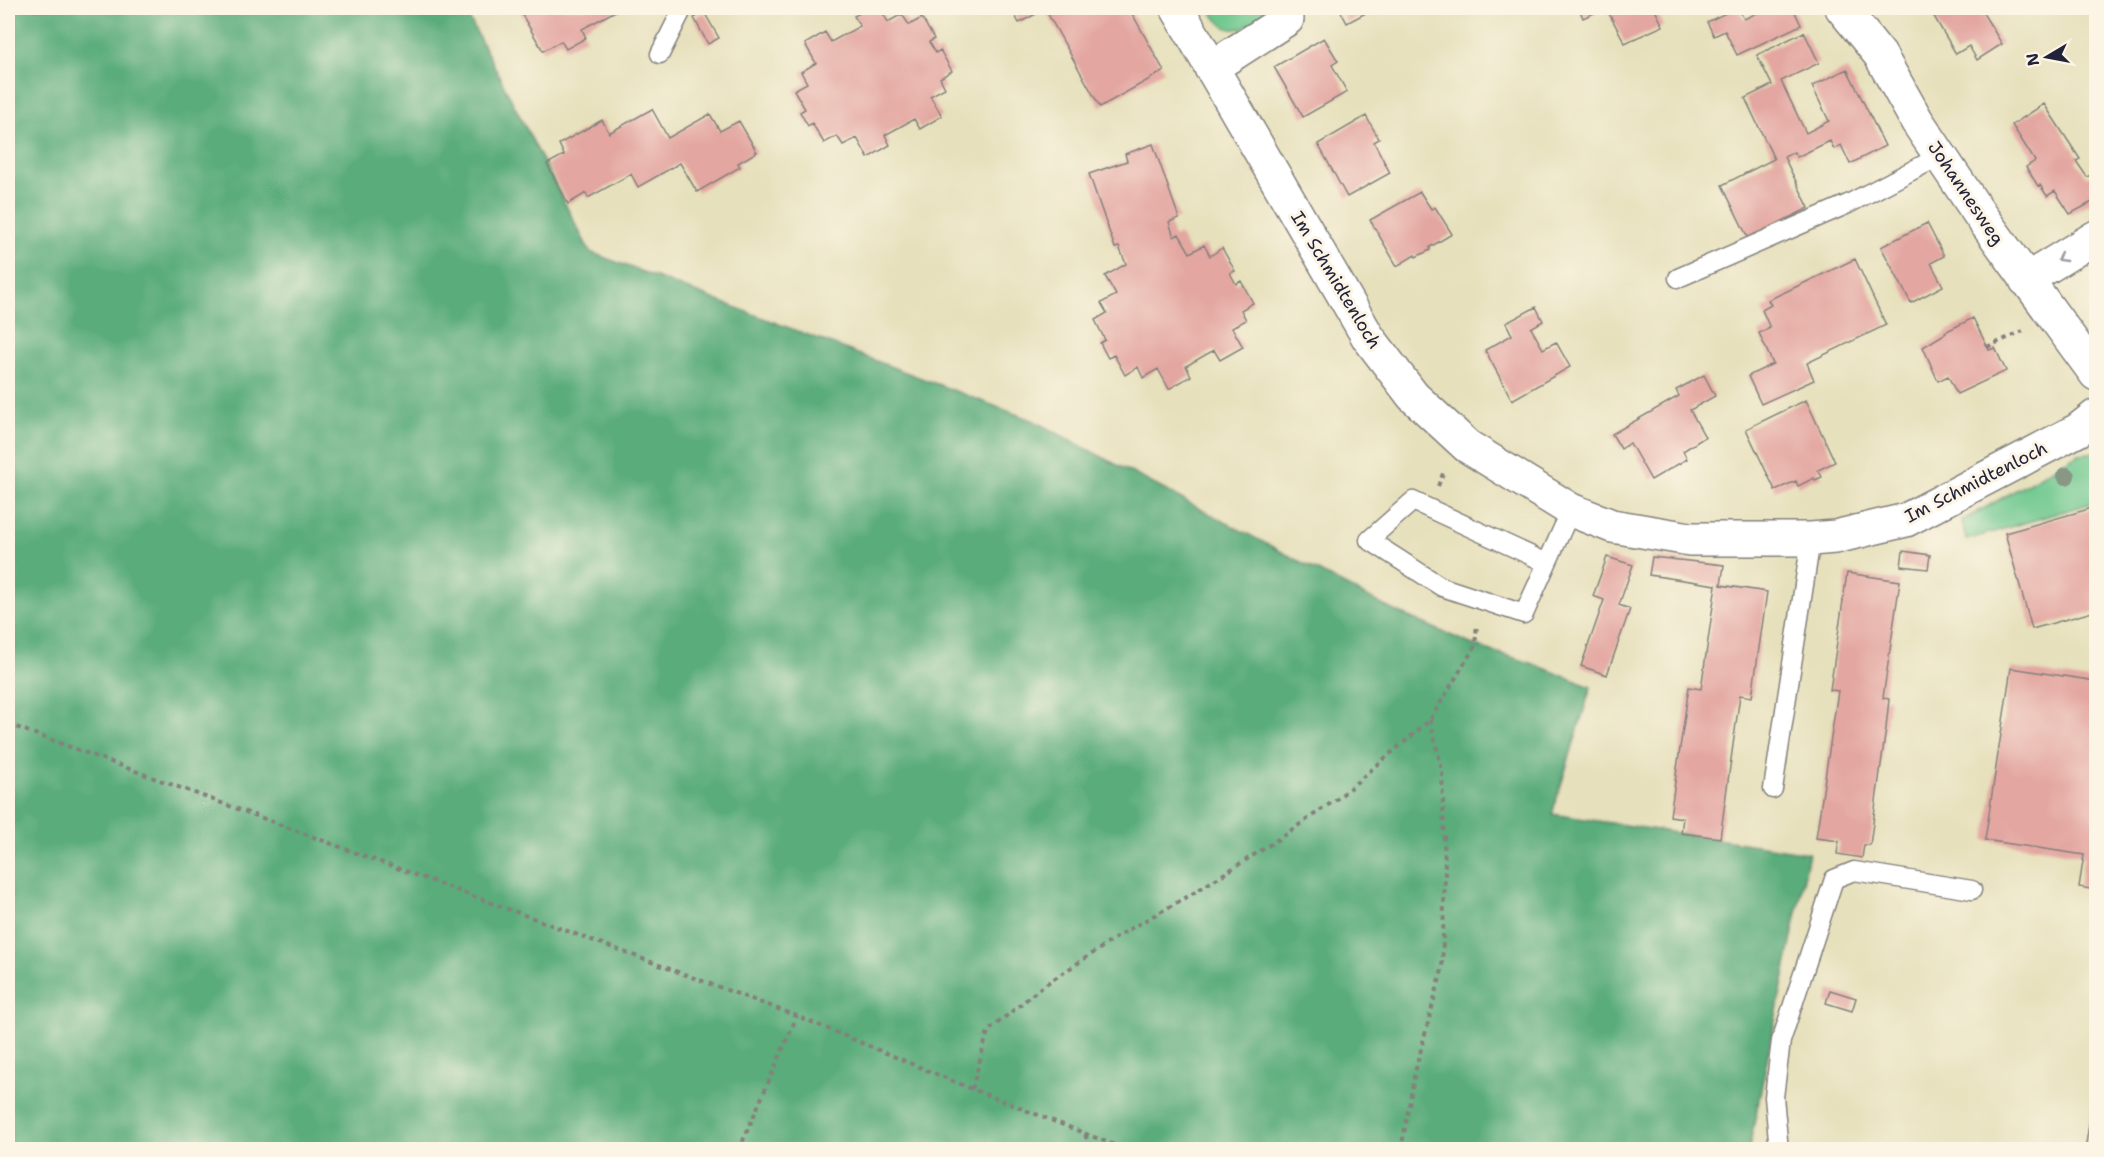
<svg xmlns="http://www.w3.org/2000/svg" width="2104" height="1157" font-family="'Shantell Sans',sans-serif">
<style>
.green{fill:#6ec88f;stroke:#487565;stroke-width:1.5}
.forest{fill:#5aac7a;stroke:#3e675a;stroke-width:1.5}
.building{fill:#e3a6a0}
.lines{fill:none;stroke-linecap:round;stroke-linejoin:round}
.lane-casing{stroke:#84817c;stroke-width:21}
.street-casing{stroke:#84817c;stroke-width:36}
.path{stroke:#84817c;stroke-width:4;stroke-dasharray:4.5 4.5;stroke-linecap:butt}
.lane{stroke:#fff;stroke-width:18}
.street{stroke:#fff;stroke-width:33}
.tree{fill:#899785}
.oneway{stroke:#9c9ca7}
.labels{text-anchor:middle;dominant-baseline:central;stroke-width:6;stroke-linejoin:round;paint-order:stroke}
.street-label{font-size:18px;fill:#22223b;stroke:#fcf5e5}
</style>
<rect width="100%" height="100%" fill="#fcf5e5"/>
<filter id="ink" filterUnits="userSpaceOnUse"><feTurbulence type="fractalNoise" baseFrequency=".0167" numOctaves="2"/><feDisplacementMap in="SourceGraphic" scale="12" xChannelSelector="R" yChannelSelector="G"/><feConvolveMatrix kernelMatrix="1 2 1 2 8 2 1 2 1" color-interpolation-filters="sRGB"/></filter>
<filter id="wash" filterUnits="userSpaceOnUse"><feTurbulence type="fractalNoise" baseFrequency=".008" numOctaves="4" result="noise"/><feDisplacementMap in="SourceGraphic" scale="24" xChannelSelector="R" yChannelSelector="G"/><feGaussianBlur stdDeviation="1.35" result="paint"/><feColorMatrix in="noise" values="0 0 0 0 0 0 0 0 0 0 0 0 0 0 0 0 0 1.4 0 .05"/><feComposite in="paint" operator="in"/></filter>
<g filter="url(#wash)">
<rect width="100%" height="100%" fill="#e6e0bc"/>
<path class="green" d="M1209,8H1265L1268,13C1241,30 1228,41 1209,8Z
M2096,452V502L1966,540L1962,521L2079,454Z"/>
<path class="forest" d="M8,8H464L590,252L1034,421L1386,607L1475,646L1531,663L1591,687L1552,814L1809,853L1749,1149H8Z"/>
<g id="blocks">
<path class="building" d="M518,8H621L582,29L586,38L566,49L561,41L543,51Z
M870,8H880L888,22L902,14L909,25L922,18L934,39L929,42L936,53L940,50L952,71L940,78L945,88L930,96L942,116L920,129L914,119L885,135L890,145L868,158L857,138L843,145L837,136L824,143L812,123L808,126L800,112L805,109L794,90L807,83L801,72L816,63L805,44L825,32L831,42L860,26L854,16Z
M1011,8H1129L1164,71L1100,107L1045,9L1019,23Z
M1339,8H1375L1347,23Z
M1579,8H1605L1583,18Z
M1606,8H1654L1663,26L1625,43Z
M1736,8H1738L1744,19L1768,8H1793L1801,25L1737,55L1725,31L1714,36L1707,22Z
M1929,8H1980L2002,44L1977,60L1969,46L1956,54Z
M704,12L719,38L708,44L694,18Z
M1804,32L1819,63L1781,81L1806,133L1829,121L1812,86L1847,69L1885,146L1850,164L1841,145L1834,149L1830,141L1797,157L1794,152L1784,157L1809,208L1748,238L1722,185L1774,159L1745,98L1772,85L1757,55Z
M1324,38L1338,61L1332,65L1347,92L1303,117L1274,67Z
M2044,104L2080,159L2076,161L2087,177L2096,172V200L2070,214L2055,191L2047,196L2040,185L2038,186L2026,167L2035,161L2012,125Z
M652,109L668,138L710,114L720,131L739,121L757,152L738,163L740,167L697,192L680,163L638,187L631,174L588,198L586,193L568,204L547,164L564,155L559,144L602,120L609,133Z
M1366,116L1379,139L1374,142L1390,173L1347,197L1318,144Z
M1153,144L1179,218L1169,222L1174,237L1179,234L1190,253L1204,245L1210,256L1222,248L1235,271L1230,273L1236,284L1241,281L1253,303L1241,310L1246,320L1232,328L1243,347L1220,360L1214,350L1186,366L1191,376L1169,389L1158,369L1143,378L1138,367L1125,375L1114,355L1108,358L1100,343L1105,340L1095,320L1107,313L1101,303L1116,295L1105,276L1126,264L1119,247L1115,248L1089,174L1127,161L1125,154Z
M1420,192L1431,209L1435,207L1452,234L1430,247V250L1416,257L1415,255L1397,266L1370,220Z
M1927,223L1944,256L1931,263L1943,286L1911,303L1881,247Z
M1855,259L1886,325L1807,363L1814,380L1761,404L1748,376L1773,364L1759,333L1770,328L1762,310L1771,305L1768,300Z
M1536,307L1543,321L1531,328L1543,349L1556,342L1570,367L1512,400L1485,350L1512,335L1506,323Z
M1973,318L1989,350L1995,348L2006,371L1957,394L1948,376L1938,381L1923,347L1946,333L1945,332Z
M1704,375L1715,396L1690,410L1705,437L1683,451L1687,459L1651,480L1630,443L1621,449L1612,434L1679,396L1676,390Z
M1806,400L1835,462L1818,470L1822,477L1815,480L1814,478L1798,486L1796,481L1775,490L1746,429Z
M2096,507V611L2032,629L2005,533Z
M1903,551L1930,555L1928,569L1901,566Z
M1607,557L1633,565L1619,605L1630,609L1607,675L1581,666L1604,600L1593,596Z
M1652,557L1724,565L1721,585L1767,592L1752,697L1740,695L1720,838L1681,833L1683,818L1670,816L1689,687L1701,689L1716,585L1649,575Z
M1847,573L1900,581L1883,698L1889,699L1886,728L1870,845H1864L1862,858L1837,854L1839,841L1816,838L1838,691L1830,690Z
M2011,668L2096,681V890L2079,887L2084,855L1985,840Z
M1830,990L1856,998L1852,1011L1826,1003Z
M2095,1087L2096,1150H2085Z"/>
</g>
</g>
<g filter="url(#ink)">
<use href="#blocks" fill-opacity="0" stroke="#84817c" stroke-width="1.5"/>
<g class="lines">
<g class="lane-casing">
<path id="lane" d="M660,54L683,8
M1678,278L1848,204L1940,156
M1547,563L1413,501L1369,540L1442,587L1524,614L1571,510
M1773,789L1811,539
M1779,1150L1774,1097L1781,1041L1834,879L1854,871L1972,890"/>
</g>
<g class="street-casing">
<path id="street" d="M1177,8L1368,337L1413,396L1467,446L1571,510L1612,526L1690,539H1811L1835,537L1906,520L2078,430L2096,416
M1842,8L1880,55L1917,121L1980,215L2096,374
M1211,68L1287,19L1281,8
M2026,280L2096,237"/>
</g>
<path class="path" d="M1987,347L2023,331
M1438,486L1444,471
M8,724L797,1016L972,1089L1127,1150
M972,1089L988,1031L1043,986L1128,930L1192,894L1268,846L1337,799L1430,720L1475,646L1477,624
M1085,1135L1093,1150
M739,1150L797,1016
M1401,1150L1415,1072L1442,970L1445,871L1442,770L1430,720"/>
<use href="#lane" class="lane"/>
<use href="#street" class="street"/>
</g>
<circle class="tree" cx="2066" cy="476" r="9"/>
<defs><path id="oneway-chevron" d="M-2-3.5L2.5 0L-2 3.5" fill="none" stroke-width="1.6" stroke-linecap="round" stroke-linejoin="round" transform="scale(1.5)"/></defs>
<use class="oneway" href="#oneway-chevron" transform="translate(2061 258) rotate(149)"/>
</g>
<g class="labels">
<g class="street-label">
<text transform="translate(1966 193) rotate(56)">Johannesweg</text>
<text transform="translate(1336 280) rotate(59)">Im Schmidtenloch</text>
<text transform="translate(1976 482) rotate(-27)">Im Schmidtenloch</text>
</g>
</g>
<rect width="2104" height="1157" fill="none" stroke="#fcf5e5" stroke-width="30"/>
<g transform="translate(2047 57) rotate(260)" stroke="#fcf5e5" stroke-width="4.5" paint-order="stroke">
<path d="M0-4.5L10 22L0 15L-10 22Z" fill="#22223b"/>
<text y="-9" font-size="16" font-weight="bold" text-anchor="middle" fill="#22223b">N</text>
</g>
</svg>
